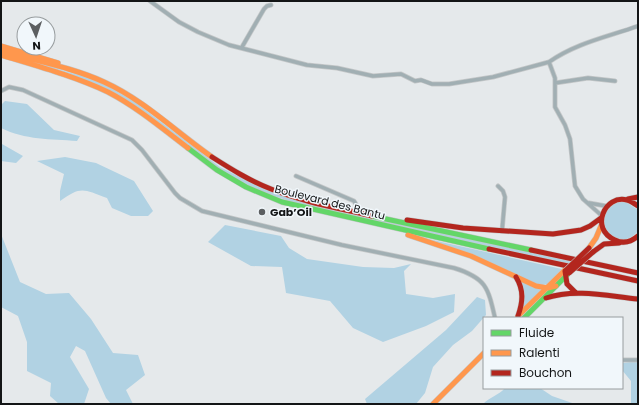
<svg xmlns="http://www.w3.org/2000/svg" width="639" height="405" font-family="Poppins,sans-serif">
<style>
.green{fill:#b1d2e3}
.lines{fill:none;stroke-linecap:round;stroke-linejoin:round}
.street-casing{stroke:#c4c7c8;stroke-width:5}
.fast-casing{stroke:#c4c7c8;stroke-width:6}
.slow-casing{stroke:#c4c7c8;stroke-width:6}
.jam-casing{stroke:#c4c7c8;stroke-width:6}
.street{stroke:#a1afb3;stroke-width:3.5}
.fast{stroke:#63d668;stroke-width:5}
.slow{stroke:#ff974d;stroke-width:5}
.jam{stroke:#b3261e;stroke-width:5}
.jam-bridge-casing{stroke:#c4c7c8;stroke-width:6;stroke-linecap:butt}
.jam-bridge{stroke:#b3261e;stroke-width:5}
.poi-dot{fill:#5c5f61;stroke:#f1f7fb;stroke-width:1.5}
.labels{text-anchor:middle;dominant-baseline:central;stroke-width:3;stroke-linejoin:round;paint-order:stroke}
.street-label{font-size:11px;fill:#131516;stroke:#f1f7fb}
.poi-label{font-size:11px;font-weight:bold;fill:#131516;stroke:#f1f7fb;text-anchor:start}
</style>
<rect width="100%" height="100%" fill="#e5e9eb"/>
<path class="green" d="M46,66L82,76L104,84L135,102L220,167L266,190L573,262L570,265L295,203C271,195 247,187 225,173C187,148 154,115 114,93C92,81 69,74 46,67Z
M5,101L27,104L54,130L80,136L77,141C51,139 25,140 1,128V105Z
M1,144H2L23,156L16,163L1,161Z
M65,157L96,163L134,181L153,211L148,216H131L112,208L107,198C83,189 81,186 60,201V191L64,174L37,161Z
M619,202H626L638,210V231C616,258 585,214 619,202Z
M225,225L281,236L289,248L307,259L363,267L394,268L411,264L404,271L406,294L433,298L455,294L454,312L426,326L383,342L353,328L330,301L286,293L282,267L251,266L208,242Z
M1,234L20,282L46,294L69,293L91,319L113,353L138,355L145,375L126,390L133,404H111L106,398L85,351L76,346L70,357L89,389L84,404H59L50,396L51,383L27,371V342L18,316L1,307Z
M428,239L562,269L547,284L538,285L477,256Z
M520,281L542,290L524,308Z
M477,297L485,300L486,315L472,331L453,345L433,367L425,393L416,404H367L365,399L446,330Z
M638,361V404H631V381L622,370V363Z
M505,388H540L552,396L575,404H483C490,397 499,395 505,388Z"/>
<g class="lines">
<g class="street-casing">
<path id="street" d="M150,1L179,22L198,32L229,45L307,65L337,68L373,76L401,74L415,81L421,80L432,84H449L493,77L549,62
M242,47L264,9L267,6L271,5
M555,83L588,78L615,81
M1,91L9,87L23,90L132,140L142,150L175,193L180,198L202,211L342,245L454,268C486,278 488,287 495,318
M296,176L354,201L357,206L358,212
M498,186L503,191L505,197L502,231
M589,203L606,206
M601,215L583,199L575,186L570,139L565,125L555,107V78L549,62C576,43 607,37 638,26
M622,360H638"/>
</g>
<g class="fast-casing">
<path id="fast" d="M188,148L217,170L246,187L282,202L489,249
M372,216L531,250
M524,318L567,275"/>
</g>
<g class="slow-casing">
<path id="slow" d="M1,46L58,63
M1,51C35,61 71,67 104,82C144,100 176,132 212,157
M1,55C37,66 74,76 108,92C137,107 163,129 188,148
M408,235L471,256L536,286L548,288L556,286
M589,248L596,238L601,226
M518,316L565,270
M433,404L484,353"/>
</g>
<g class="jam-casing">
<path id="jam" d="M212,157C231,169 250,181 271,189C303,202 338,208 372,216
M628,199L638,197
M638,206C635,204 631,201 627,200C605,194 589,229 615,240C623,244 631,242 638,236
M407,220L463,228L553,234L581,230L590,226L601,218
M489,249L638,281
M531,250L638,273
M593,252L604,244L619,243
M565,271L567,284L576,293
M516,277C524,290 523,302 518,316
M546,298C575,288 608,296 638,299"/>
</g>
<use href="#street" class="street"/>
<use href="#fast" class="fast"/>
<use href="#slow" class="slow"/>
<use href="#jam" class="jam"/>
<g class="jam-bridge-casing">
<path id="jam-bridge" d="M566,270L589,248
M569,273L593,252"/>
</g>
<use href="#jam-bridge" class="jam-bridge"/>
</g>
<circle class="poi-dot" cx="262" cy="212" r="4"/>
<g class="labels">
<g class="street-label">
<text transform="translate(330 202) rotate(14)">Boulevard des Bantu</text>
</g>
<g class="poi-label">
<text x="270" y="212">Gab’Oil</text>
</g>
</g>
<rect width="639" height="405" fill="none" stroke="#131516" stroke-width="4"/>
<rect x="483" y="317" width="140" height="72" fill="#f1f7fb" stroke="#989d9f"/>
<rect x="491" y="330" width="20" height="6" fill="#63d668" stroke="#989d9f"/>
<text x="519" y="337" font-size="12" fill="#131516">Fluide</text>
<rect x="491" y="350" width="20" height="6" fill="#ff974d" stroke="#989d9f"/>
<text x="519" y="357" font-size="12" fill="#131516">Ralenti</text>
<rect x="491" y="370" width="20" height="6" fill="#b3261e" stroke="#989d9f"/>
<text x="519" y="377" font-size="12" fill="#131516">Bouchon</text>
<g transform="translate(36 36) rotate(177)"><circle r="19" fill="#f1f7fb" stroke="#989d9f"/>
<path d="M0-3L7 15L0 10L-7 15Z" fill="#5c5f61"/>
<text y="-6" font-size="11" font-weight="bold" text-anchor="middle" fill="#131516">N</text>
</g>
</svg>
